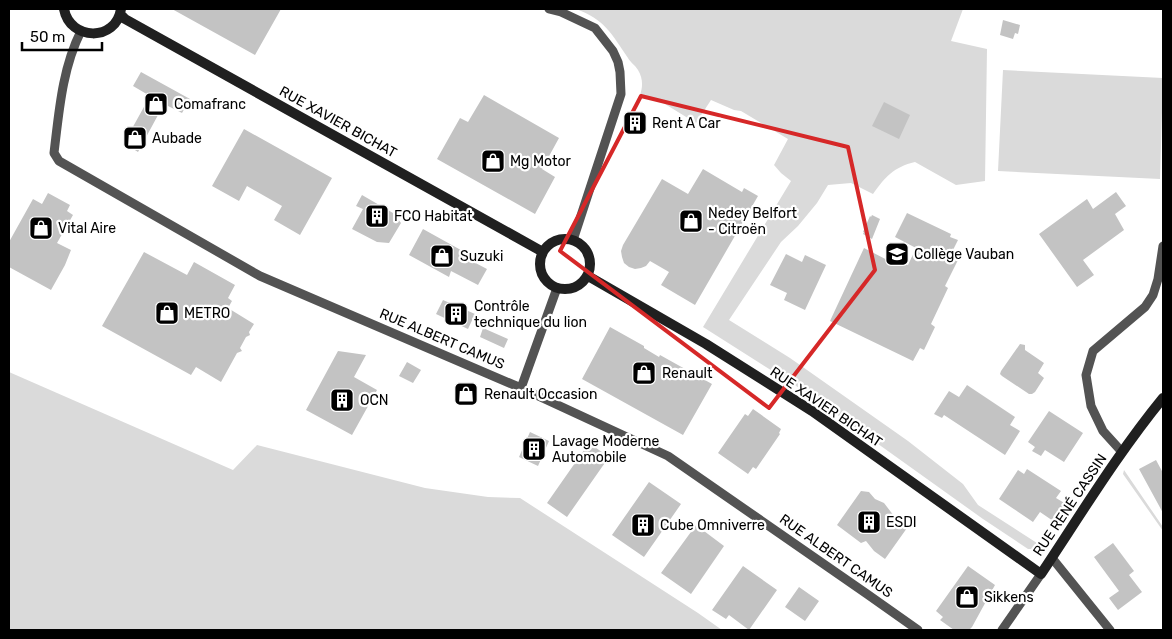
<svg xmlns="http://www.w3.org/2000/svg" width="1172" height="639" font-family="Rubik,sans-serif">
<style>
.green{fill:#dadada}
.building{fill:#c3c3c3}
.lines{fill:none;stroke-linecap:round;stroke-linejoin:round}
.street{stroke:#535353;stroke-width:9}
.secondary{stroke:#202020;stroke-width:10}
.marked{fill:none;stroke:#d62828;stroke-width:4;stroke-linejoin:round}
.labels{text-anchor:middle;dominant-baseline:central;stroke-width:4.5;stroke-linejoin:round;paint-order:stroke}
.poi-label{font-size:14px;fill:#000;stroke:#fff;text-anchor:start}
.street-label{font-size:14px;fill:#000;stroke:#fff}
</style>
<rect width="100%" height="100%" fill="#fff"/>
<path class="green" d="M576,9H963L951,41L987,49L985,181L956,185L915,162C894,167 885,177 873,194L851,183L828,185L817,203L798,226L781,242L729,320L790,358L908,441L963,484L978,505L1040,545L1036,549H1028L983,519L804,391L703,327L791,181L781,173L774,165L788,139L741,111L734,110L711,100L696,123L660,101L640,95C643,87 643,78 638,70C635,65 630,62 628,58C612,34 604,19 576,9Z
M1003,70L1163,78L1160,179L998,171Z
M9,372L233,470L257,445L425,488L488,497L520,498L698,613L722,630H9Z
M1124,470L1163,527V531L1123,474Z"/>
<path class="building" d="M172,9H281L255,55Z
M1003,20L1020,25L1018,34L1015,33L1013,39L1000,35Z
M141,72L190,99L182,113L164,104L138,152L124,143L150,96L133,86Z
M484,95L559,138L542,169L555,177L535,214L437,159L460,118L468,122Z
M884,102L910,115L899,139L872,126Z
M633,116L642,121L637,131L628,125Z
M244,129L332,178L300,235L274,220L282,206L247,186L239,201L212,186Z
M703,169L742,192L744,188L758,196L695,305L661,285L669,272L650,261L646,266L641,268L635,269L629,267L624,263L622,257L621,251L623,245L662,179L688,194Z
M1116,192L1126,206L1115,214L1124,230L1083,260L1094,275L1077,287L1039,234L1087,199L1093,209Z
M48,193L70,205L67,211L73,215L57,243L71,250L65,265L51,290L9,267V242L33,199L42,204Z
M362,195L393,213L401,223L389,243L377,242L352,229L363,209L356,206Z
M907,213L951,234L950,237L958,240L950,256L958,260L945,286L948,288L931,324L935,327L924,350L920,348L913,361L830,321L864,248L895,264L896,260L908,265L916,248L895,237Z
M872,215L880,219L872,239L863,234L864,232H863L870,216L871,217Z
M423,229L468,254L466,258L487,269L478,285L451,271L449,277L409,255Z
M144,252L187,275L194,262L235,285L228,298L232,301L228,308L254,324L249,332L250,335L246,337L240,348L242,351L237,353L221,382L196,367L191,375L102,326Z
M786,254L802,262L805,255L826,265L805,310L784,300L787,293L770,285Z
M443,300L475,314L468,329L436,314Z
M610,327L644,346V348L659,357L660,355L712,384L683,435L582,379Z
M483,328L508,339L504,348L480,337Z
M1020,344L1025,345V350L1044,363L1038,373L1044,378L1035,392L1032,394H1029L1002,376L1000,374L1001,371Z
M338,351L366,355L354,377L377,390L352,435L306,410Z
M407,362L421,370L413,383L399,376Z
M967,385L1015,417L1010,425L1020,431L1005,455L944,415L942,418L934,414L949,391L959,397Z
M463,387L474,393L470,401L458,395Z
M753,409L781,429L779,433L780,434L756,469L753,467L748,474L718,453L745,414L748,416Z
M1049,411L1083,433L1064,462L1045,450L1041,456L1032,451L1035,447L1028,442Z
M530,432L549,441L538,466L519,457Z
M589,443L609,457L567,517L547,503Z
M1156,460L1163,473V513L1139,469Z
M1027,469L1061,491L1056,498L1071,507L1059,525L1040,512L1033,522L999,499L1018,470L1024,474Z
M649,482L681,504L644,557L612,535Z
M861,491L869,492L875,499L884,503L894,516L907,528L885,559L874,551L866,541L861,543L837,525Z
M696,525L724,546L691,594L661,573Z
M1113,543L1134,571L1129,575L1142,592L1118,610L1109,598L1119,591L1094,557Z
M743,566L777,590L749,630L729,615L726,619L712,610Z
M968,566L995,585L972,627L969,630H954L940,620L943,617L936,611Z
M799,587L819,601L805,621L785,607Z"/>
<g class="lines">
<path class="street" d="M549,9L561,12L595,28L613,51L618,62L620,72L621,94L573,240
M81,31C62,69 59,112 54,153L59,161L260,276L521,388L668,456L867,594L918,630
M521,388L557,288
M1122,452L1103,431L1091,406L1086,375L1093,351L1145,307L1153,295L1158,279L1163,246
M1052,558L1110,630
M1002,630L1041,574"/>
<path class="secondary" d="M64,9C70,41 116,42 121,9
M120,14L125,19L543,252
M540 264a25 25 0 1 1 50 0a25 25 0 1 1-50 0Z
M588,276L706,344L812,411L1041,574C1081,514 1118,453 1163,398"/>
</g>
<path class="marked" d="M641,96L848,147L875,270L769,408L560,251Z"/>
<defs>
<g id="shop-square" transform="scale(1.25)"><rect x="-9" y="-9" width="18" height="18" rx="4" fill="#000" stroke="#fff"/><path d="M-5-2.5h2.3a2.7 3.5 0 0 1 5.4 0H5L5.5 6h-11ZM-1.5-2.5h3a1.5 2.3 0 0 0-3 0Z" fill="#fff"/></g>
<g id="building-square" transform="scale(1.25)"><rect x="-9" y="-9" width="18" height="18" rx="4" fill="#000" stroke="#fff"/><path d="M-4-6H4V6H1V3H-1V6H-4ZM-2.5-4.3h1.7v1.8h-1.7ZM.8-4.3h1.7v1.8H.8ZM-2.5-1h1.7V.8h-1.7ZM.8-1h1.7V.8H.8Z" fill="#fff"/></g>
<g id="school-square" transform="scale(1.25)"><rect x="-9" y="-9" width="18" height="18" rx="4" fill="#000" stroke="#fff"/><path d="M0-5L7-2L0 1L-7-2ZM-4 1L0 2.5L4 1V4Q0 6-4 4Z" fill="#fff"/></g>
</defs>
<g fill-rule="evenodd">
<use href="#shop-square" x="156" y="104"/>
<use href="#building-square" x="635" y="123"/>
<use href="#shop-square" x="135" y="138"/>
<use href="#shop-square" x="493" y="161"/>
<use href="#building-square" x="377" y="216"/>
<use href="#shop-square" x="691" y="221"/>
<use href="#shop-square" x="41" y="228"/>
<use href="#school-square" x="897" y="254"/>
<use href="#shop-square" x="442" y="256"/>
<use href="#shop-square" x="167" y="313"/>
<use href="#building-square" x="456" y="314"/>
<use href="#shop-square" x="644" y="373"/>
<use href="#shop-square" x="466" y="394"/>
<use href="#building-square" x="342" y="400"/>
<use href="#building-square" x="534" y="449"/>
<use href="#building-square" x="869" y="522"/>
<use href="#building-square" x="643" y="525"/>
<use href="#shop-square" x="967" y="597"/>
</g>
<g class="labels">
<g class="poi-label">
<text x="174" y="104">Comafranc</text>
<text x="652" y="123">Rent A Car</text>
<text x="152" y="138">Aubade</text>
<text x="510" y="161">Mg Motor</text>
<text x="708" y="213">Nedey Belfort<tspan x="708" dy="16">- Citroën</tspan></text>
<text x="394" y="216">FCO Habitat</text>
<text x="58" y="228">Vital Aire</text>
<text x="914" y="254">Collège Vauban</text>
<text x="460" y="256">Suzuki</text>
<text x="474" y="306">Contrôle<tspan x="474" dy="16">technique du lion</tspan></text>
<text x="184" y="313">METRO</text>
<text x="662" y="373">Renault</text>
<text x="484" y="394">Renault Occasion</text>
<text x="360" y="400">OCN</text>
<text x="552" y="441">Lavage Moderne<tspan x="552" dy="16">Automobile</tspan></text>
<text x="886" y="522">ESDI</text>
<text x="660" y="525">Cube Omniverre</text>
<text x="984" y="597">Sikkens</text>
</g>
<g class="street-label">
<text transform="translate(338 122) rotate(29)">RUE XAVIER BICHAT</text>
<text transform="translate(442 339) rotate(23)">RUE ALBERT CAMUS</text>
<text transform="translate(826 407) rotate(34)">RUE XAVIER BICHAT</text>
<text transform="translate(1070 505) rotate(-56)">RUE RENÉ CASSIN</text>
<text transform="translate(836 556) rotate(35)">RUE ALBERT CAMUS</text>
</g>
</g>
<rect width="1172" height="639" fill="none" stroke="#000000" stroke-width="20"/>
<path d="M22 42v8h80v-8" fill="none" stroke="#000000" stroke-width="2.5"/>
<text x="30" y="42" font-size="15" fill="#000000" stroke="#ffffff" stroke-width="4" paint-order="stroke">50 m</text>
</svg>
